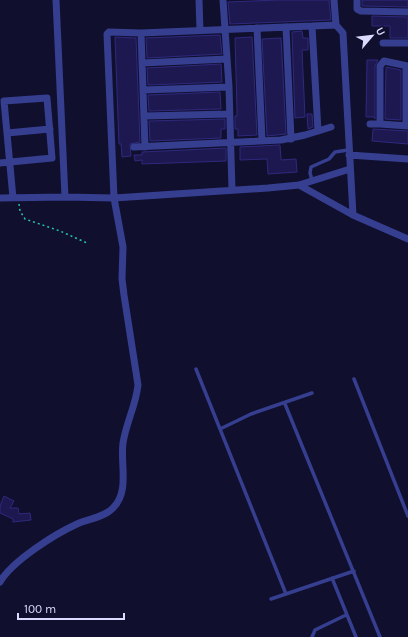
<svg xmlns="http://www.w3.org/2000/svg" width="408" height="637" font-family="Karla,sans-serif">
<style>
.building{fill:#1d1950;stroke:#2f297e}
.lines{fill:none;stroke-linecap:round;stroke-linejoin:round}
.path{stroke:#25c9a9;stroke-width:1.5;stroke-dasharray:2 3;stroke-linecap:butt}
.service{stroke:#363e90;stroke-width:3.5}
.minor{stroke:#363e90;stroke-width:7}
</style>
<rect width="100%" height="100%" fill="#100f2d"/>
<path class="building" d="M278,0H329L331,20L230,24L228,2Z
M362,0H408V7L362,6Z
M372,16L408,17V38H390V26H372Z
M302,31L303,38H308V50H302L305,117L295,118L292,32Z
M220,35L222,54L147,58L146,38Z
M115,37L136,38L140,142L130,144L131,156L122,157L121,144H119Z
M252,37L257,135L238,136V129H235V116H237V110L235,38Z
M281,38L286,134L267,136L262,39Z
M367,60H378L375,66V119L374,117H366Z
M221,64L222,82L148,85L147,68Z
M386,67L401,70V120L385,119Z
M220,92L221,109L149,111L148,95Z
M307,114H312L313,127L308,129Z
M225,119V129H221V138L150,141L149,121Z
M373,129L408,131V144L372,141Z
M280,145L281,160L296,159L297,172L268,174L267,159L240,160V147Z
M226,148V161L142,164V160L135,161L134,155H142V152Z
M4,496L14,501L10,508H18L19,514L30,513L31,520L13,522V519L0,513V506Z"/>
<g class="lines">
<path class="path" d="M19,204L20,211L25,219L60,231L87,243"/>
<path class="service" d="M312,180L310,173L311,167L329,159L335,152L348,150
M196,369L286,594
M354,379L408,516
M285,404L380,637
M220,429L251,414L312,393
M332,578L356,637
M271,599L354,571
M312,637L315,630L346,615"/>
<path class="minor" d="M56,0L65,197
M199,0L200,30
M223,0L229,87L232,190
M334,0L336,25
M357,0V9L361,11L408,12
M312,26L318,131
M286,27L291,139
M257,28L262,141
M141,33L145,147
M383,43H408
M142,63L227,59
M406,66V126
M408,66L384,61L380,66V124L408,126
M143,90L229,87
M144,116L229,114
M370,124H380
M7,133L50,129
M134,147L281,140L305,135L331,127
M349,155L408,159
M0,163L52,158L47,98L4,101L13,198
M299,185L353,215L408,239
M0,198L65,197L114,198L268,188L299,185L350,169
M0,582C12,561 55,534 77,524C88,519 105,517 113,508C130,491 120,464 123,443C126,423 136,405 138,385L124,295L122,279L123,247L114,198L107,34L109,32L141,33L312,26L336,25L343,33L353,215"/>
</g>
<g transform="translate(372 36) rotate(62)" stroke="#100f2d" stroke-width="3" paint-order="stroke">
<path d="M0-3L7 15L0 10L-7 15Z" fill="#dbdbff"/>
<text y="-6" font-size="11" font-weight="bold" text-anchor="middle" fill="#dbdbff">U</text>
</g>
<path d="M18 613v6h106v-6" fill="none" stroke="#dbdbff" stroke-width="2"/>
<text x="24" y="613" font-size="12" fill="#dbdbff" stroke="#100f2d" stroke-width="3" paint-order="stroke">100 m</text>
</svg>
